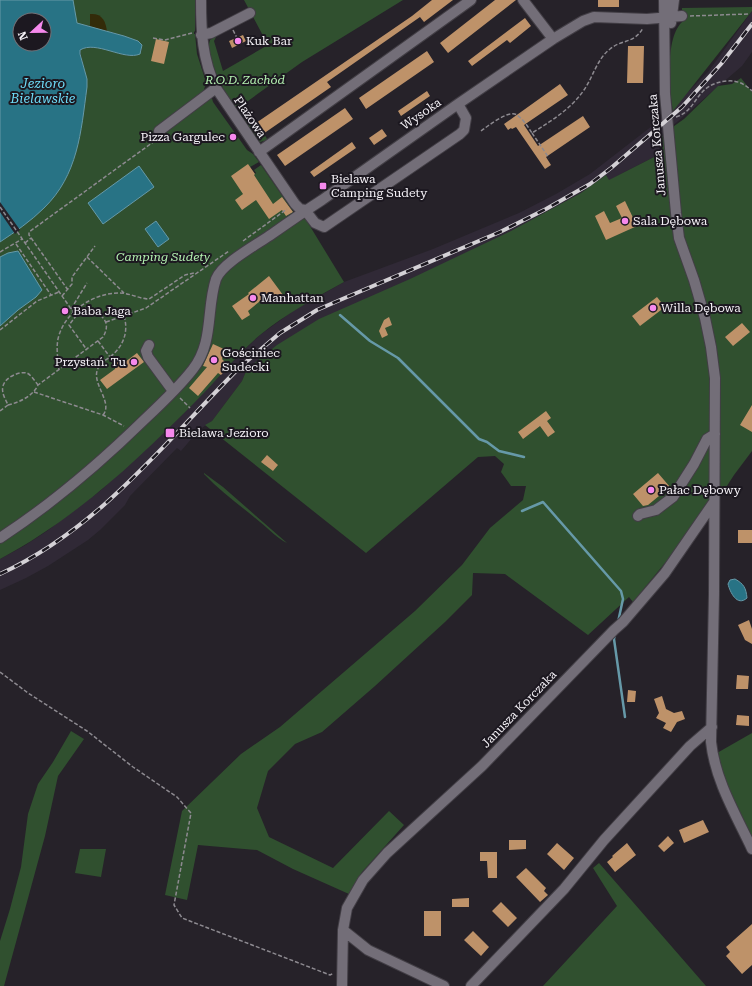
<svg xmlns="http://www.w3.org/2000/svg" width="752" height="986" font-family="'Roboto Serif',serif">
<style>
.built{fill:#302936}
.green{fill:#30502f}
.sand{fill:#332b09}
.water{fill:#287385;stroke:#6699a8;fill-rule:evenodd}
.pier{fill:#262229}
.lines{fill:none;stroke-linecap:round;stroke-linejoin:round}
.stream{stroke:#6699a8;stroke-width:2.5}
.building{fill:#be9269}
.minor-casing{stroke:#423e45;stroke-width:12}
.path{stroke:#8d8a90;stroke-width:1.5;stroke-dasharray:4 2;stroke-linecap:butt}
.minor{stroke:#736e78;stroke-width:10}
.rail-casing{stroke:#d4d1d6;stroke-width:4}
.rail{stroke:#1c1820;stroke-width:2.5;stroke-dasharray:8;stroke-linecap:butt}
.poi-dot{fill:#f689ed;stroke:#1c1820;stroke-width:1.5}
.labels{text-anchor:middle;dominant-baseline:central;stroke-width:4;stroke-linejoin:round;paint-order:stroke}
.poi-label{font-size:12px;fill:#f6f3f8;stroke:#1c1820;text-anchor:start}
.park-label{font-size:12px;font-style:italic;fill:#b4f2b1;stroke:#1c1820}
.street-label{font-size:12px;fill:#f6f3f8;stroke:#1c1820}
.water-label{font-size:13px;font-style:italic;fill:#6edbf7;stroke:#1c1820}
</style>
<rect width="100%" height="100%" fill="#262229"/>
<path class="built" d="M752,11V52L742,66L663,134L660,154L619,175L588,194L247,369L242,381L212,421L199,430L181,451L177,448L130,496L125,505L100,530L88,540L48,566L26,578L0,590V559L24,546L47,531L100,491L179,418L246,348L260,335L293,311L344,282L433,249L519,213L556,194L590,174L661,119L708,72Z"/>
<path class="green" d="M50,0H195V31L194,32V34H195L197,54L206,82L204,90L209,96L211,95L213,102L247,150L253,154L259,162L250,167L255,174L256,173L254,170L261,165L299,220L305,218L344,282C315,298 286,314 260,335C237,354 218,379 197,400C138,460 75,519 0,559V242L14,232L0,202L87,82L80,51L81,49C88,47 97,48 104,49C114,51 133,61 141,52L142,45L138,41L111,32H105L90,26L77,24Z
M244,0H403L302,62L241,106L253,124L255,123L263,135L264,134L269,142L265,144L264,141L260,142L257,140C239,113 218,87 210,55C209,50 208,45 210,40L213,38L212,37L217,35L214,41L223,71L268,45Z
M752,7V11L673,111C669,90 665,38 682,22V8Z
M741,78L752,92V451L734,475L723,492L633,602L629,597L588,635L505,574L473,573L472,595L445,622L375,686L322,732L295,744L268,771L257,808L269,837L333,868L389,811L404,825L362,872L349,894L293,869L257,850L198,845L187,900L165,895L182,811L241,754L280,727L415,611L462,565L490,528L523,500L526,486H511L501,472L504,464L495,456L478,457L366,553L205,425L212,421L242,381L247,369L277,345L319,319L410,279L511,231L581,193L606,175L609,180L660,154L663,134L684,119L718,86L732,84Z
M204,473L223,487L287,543C278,539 269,529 260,522C241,506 221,492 204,474Z
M71,731L84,739L58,776L45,836L4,986H0V941L10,909L21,867L28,814L38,784L53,762Z
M752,733V837L723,776L717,753Z
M80,849H106L101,877L75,873Z
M599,863L706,986H543L617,906L593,868Z"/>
<path class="sand" d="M90,14C102,13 106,21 107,32L90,26Z"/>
<path class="water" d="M0,0H73L77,23L124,36L138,41L142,45L140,54C124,61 96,40 80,50V54L87,79V87C81,132 78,175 44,208C31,221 15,232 0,242ZM20,20H44V44H20Z
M139,166L154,187L103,224L88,203Z
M156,221L169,239L158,247L145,229Z
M18,251L42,290L36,297L18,310L0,326V257L8,253Z
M735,579C744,584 746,588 747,598C737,607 730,592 728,584L730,580Z"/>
<path class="pier" d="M0,202L20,230L15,234L0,212Z"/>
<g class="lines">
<path class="stream" d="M340,315L370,341L398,358L479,439L487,442L499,451L524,457
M522,511L543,502L621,591L623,599L618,622
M615,634L614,639L625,717"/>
</g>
<path class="building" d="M432,0H453L424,22L420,17L327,82L331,87L263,134L256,123L412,16Z
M495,0H516L448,53L440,43Z
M598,0H619V7H598Z
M525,18L531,26L510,43L507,40L472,66L468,61Z
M243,35L246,41L232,48L229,41Z
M156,39L169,42L164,64L151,61Z
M628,46H644L643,83H627Z
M427,51L434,62L366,109L359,98Z
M560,84L568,95L524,125L538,146L583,116L590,127L546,157L551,165L545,169L516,127L512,129L511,128L508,130L504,124Z
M427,91L430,96L401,116L398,111Z
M345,108L353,119L285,166L277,155Z
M382,129L387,136L374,145L369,138Z
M352,142L356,148L314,177L310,172Z
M248,164L255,174L254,175L273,204L282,197L293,212L286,216L282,210L269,219L256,200L242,210L235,200L243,194L231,176Z
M625,201L637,226L606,240L595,216L604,211L610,223L622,218L616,206Z
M269,276L283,295L276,300L270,293L248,311L250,315L242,320L232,306L249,294L248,293Z
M657,297L665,307L640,326L632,316Z
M389,317L392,325L385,328L388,335L382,338L379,331L384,320Z
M742,323L750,332L733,346L725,337Z
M213,344L226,350L222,359L229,366L221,375L218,373L198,396L189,388L207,367L203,366Z
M137,353L144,362L107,389L100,380L115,369L117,362L120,360L125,362Z
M752,405V432L740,425Z
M546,411L551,418L547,421L555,432L548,437L540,426L523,439L518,432Z
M267,455L278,465L273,471L261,462Z
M658,473L670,487L648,505L643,506L633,494Z
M738,530H752V543H738Z
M749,620L752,629V644L745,640L738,625Z
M737,675L749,676L748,689H736Z
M628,690L636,691L635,702H627Z
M662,696L666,709L674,713L682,711L685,719L677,722L671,732L663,728L666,723L656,718L659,713L654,699Z
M737,715L749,716V726L736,725Z
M703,820L709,832L684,843L679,830Z
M668,836L674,843L664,852L658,846Z
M509,840H526V849L509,850Z
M557,843L574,858L564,870L547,854Z
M627,843L636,855L615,872L607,862L613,857L612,856Z
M480,852H497V878H488L487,861H480Z
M526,868L546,888L544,891L548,895L540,902L516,877Z
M469,898V907H452V899Z
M501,902L517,918L508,927L492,911Z
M424,911H441V936H424Z
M752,924V965L742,974L726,956L730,952L726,947Z
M473,931L489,947L481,956L464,940Z"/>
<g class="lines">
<g class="minor-casing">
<path id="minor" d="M201,0C201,31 202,59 216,88L295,204L300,209L305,210
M523,0L553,39
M664,0L665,94L676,213L679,238L694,280L705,318L711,347L715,378L714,594L711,742C715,780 736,815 752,849
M671,23L674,0
M201,35L211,33L250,13
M159,131L216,88
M259,152L471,0
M305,210L315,223L324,227L460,134L464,130L466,118L458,104
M149,345L146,351L148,357L173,391
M638,516L640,514L656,510L673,497L694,464L707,439L715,434
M0,538C52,504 100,463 145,419C161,404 180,386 193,369C214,342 206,309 216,279C222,263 258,244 272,234C289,222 305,211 322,200L458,104L553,39L583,21L594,17L647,19L682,16
M343,930L368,950L444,986
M342,986L343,930L347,908L363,880L387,853L482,766L614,630L623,622L665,573L714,502
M471,986L564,889L604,840L690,746L712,727"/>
</g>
<path class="path" d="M690,16L748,14
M233,30L237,38
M153,38L165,40L192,33
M676,117C699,110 694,84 727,81C737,80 745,84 752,91
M481,131C488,126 509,109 517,115C523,119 528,127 532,133C551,121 571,109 584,90C593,77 597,59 610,49C622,39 634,44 643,28
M532,133L549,158
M0,207L76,316L69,325L87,350
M243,241L287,209
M25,243L31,238
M16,244L51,295
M0,252L22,239
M87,257L124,293
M68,290L29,235V232L156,140
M62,296L72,284V277L95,246
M71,309L87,283
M106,322L146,308L229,251
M0,330L37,301L59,292
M98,341L110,357
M59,370C58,360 56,349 58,339C64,312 93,293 119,293C130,293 140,299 149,299L185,275L194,273
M34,392L103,415L124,426
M180,398L190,408
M8,405C20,402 33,396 38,385L103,337C113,320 99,314 87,307L76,316
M0,411L8,405C6,400 1,393 3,386C5,378 18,371 27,373C31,375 35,381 38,385
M103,415C113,403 93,385 97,371C99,364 104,361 110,357C123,347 129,332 124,316
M0,672L28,693L87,731L133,767L177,797L191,813L174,905L182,918L330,975L334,973"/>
<use href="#minor" class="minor"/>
<g class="rail-casing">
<path id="rail" d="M0,574C100,528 164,443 240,367L280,333L317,310L340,300L500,232L546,209L590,184L611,168L682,107L721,64L752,24"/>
</g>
<use href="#rail" class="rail"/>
</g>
<g class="poi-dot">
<circle cx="238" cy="41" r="4"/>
<circle cx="233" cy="137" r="4"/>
<rect x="319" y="182" width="8" height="8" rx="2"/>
<circle cx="625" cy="221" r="4"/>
<circle cx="253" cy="298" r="4"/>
<circle cx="653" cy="308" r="4"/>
<circle cx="65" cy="311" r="4"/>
<circle cx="214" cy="360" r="4"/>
<circle cx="134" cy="362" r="4"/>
<rect x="165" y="428" width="10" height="10" rx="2"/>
<circle cx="651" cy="490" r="4"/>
</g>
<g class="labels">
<g class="poi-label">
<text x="246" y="41">Kuk Bar</text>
<text x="225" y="137" text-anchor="end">Pizza Gargulec</text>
<text x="331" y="179">Bielawa<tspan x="331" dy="14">Camping Sudety</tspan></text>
<text x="633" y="221">Sala Dębowa</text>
<text x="261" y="298">Manhattan</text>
<text x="661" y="308">Willa Dębowa</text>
<text x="73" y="311">Baba Jaga</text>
<text x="222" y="353">Gościniec<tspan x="222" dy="14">Sudecki</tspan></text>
<text x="126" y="362" text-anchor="end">Przystań. Tu</text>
<text x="179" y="433">Bielawa Jezioro</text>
<text x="659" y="490">Pałac Dębowy</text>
</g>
<g class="park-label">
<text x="245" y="80">R.O.D. Zachód</text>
<text x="163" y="257">Camping Sudety</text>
</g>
<g class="street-label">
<text transform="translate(421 114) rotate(-35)">Wysoka</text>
<text transform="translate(250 117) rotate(56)">Plażowa</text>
<text transform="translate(657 145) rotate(-95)">Janusza Korczaka</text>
<text transform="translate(519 709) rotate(-46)">Janusza Korczaka</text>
</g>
<g class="water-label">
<text x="43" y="83">Jezioro<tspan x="43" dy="15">Bielawskie</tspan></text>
</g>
</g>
<g transform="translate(32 32) rotate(248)"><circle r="19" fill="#1c1820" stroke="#737076"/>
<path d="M0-3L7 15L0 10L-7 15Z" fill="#f689ed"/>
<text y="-6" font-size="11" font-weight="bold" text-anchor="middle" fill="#f6f3f8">N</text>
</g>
</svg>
